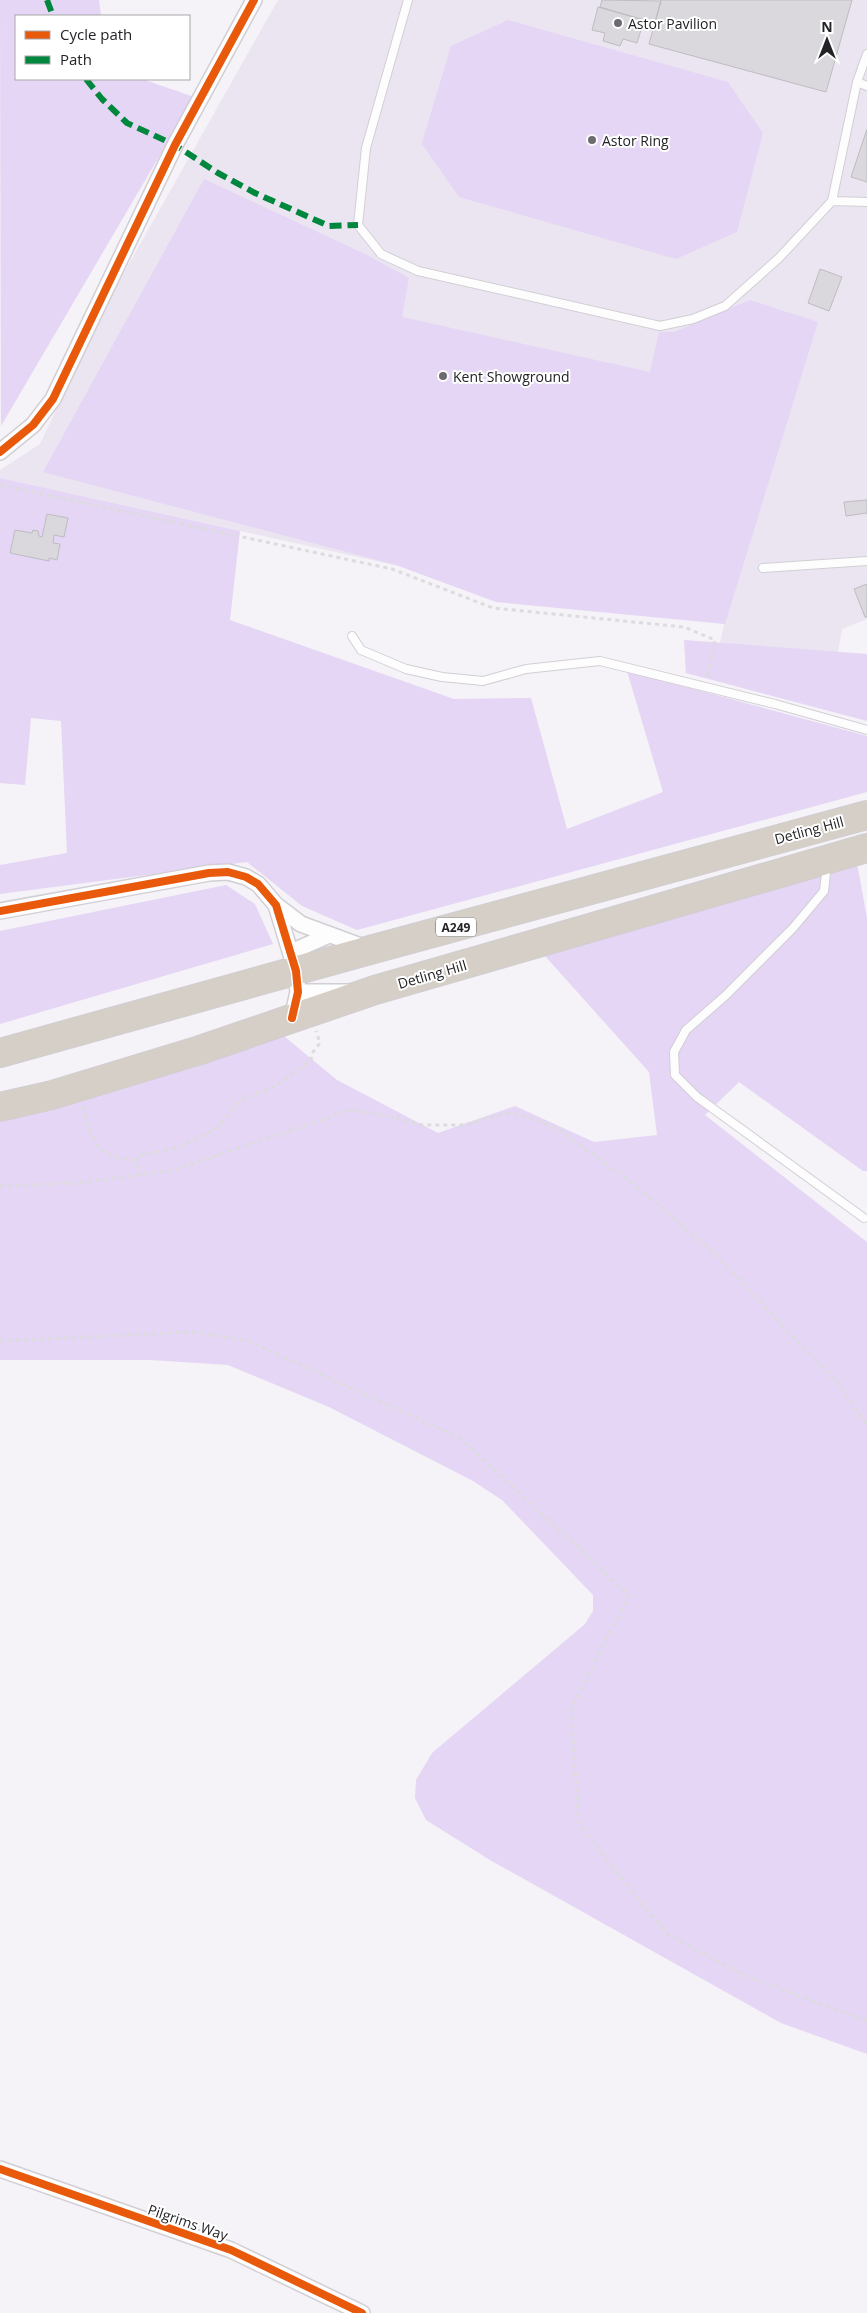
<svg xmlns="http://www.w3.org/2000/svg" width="867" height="2313" font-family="'Open Sans',sans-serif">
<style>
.built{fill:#ebe5f2}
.green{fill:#e4d6f4;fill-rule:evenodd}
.building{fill:#dbd8dd;stroke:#bdbcc0}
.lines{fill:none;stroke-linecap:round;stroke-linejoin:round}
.lane-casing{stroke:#d1cfd4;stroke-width:10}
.street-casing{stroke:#d1cfd4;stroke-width:18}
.highway-casing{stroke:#cfced1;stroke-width:30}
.path{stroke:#dcdcde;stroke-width:3;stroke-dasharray:4 4;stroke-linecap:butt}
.lane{stroke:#fefdfe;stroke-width:8}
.street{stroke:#fefdfe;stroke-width:15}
.highway{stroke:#d6cfc8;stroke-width:28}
.quiet{stroke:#00873e;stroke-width:6;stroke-dasharray:12 6;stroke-linecap:butt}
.cycleway-casing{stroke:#fff;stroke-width:11}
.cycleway{stroke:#e8590c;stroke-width:8}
.poi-dot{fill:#6c6b70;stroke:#fff;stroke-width:2}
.labels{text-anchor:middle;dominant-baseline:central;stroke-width:4;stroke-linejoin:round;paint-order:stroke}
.shield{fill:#fff;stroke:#656467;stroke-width:1}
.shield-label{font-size:12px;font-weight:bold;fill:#232226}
.poi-label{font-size:14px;fill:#232226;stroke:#fff;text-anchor:start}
.street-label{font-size:14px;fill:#232226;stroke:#fff}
</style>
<rect width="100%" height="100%" fill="#f5f2f8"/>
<path class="built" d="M278,0H867V619L842,629L838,653L720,643L724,624L480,584L0,478V470L40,444L104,308Z"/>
<path class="green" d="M0,0H99L101,16H16V79H142L194,97L1,426Z
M508,20L728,82L763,133L737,232L676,259L459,197L422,144L424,136L451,46Z
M204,179L367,255L409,278L402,317L650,372L659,332H674L750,300L818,322L725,624L496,602L396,565L43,472Z
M0,478L240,531L230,620L454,699L531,698L567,829L663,792L627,671L867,736V792L357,930L302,906L247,862L0,894V865L67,853L61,721L31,718L25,785L0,783ZM47,514L68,519L64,537L54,535L53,543L60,544L57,560L49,558V560L10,553L15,530L32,533L33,530L38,531L39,536L42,537Z
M684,640L867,654V721L686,673Z
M857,863L867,918V1171H863L739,1082L705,1115L867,1242V2054L781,2023L490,1860L426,1820L415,1798L416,1780L432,1753L585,1624L593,1611V1595L502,1500L473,1481L329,1407L228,1365L151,1360H0V1115L279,1032L337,1080L438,1133L515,1106L594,1142L657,1135L649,1072L545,956Z
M226,885L255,904L273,944L0,1024V931Z"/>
<path class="building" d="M602,0L661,1L653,31L642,27L644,20L600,7Z
M661,0H852L826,92L649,44Z
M598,7L644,20L637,43L623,39L620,46L603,41L605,33L592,30Z
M867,129V182L851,177Z
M820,269L842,277L829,311L808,303Z
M867,500V513L846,516L844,502Z
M47,514L68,518L64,537L54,535L53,543L60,544L57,560L49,558V561L10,553L15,530L32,533L33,530L38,531L39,536L42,537Z
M867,584V617H865L854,589Z"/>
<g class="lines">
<g class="lane-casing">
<path id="lane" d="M408,0L366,148L358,225L381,254L418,271L660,326L693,319L725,306L779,258L832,201L857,82L867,54
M857,82L867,86
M832,201L867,202
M763,568L867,561
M352,636L361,650L406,669L442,677L483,681L526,669L600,661L775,704L867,730
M827,864L824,891L793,928L725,996L686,1030L674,1052L675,1075L697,1097L864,1218"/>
</g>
<g class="street-casing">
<path id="street" d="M0,452L33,425L53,399L175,145L254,0
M276,905L301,924L366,948
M0,911L209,873L228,872L246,877L258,884L276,905L296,971L298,992L292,1018
M291,952L327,936
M298,992H347
M0,2169L231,2250L362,2313"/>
</g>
<g class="highway-casing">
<path id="highway" d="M0,1053L370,950L867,815
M0,1107L52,1095L200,1050L375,990L867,848"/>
</g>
<path class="path" d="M0,485L392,569L493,608L684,627L715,640L707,677
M83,1106C92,1141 96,1157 135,1160
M140,1176L135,1160L138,1156L180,1147L219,1127L239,1101L276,1086L311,1060L313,1052L320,1043L316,1031
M0,1186L77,1183L174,1170L330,1117L340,1112L351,1110L393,1117L422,1125H464L509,1113L532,1118L557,1129L633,1183L716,1255L839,1385L867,1425
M0,1341L192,1332L248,1341L460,1438L629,1595L571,1709L579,1825L667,1934L746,1976L867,2021"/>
<use href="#lane" class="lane"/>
<use href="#street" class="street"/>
<use href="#highway" class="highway"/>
<path class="quiet" d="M47,0L53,16
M86,79L102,99L127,123L175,145L218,173L255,193L329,226L358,225"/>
<g class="cycleway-casing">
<path id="cycleway" d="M0,452L33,425L53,399L175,145L254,0
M0,911L209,873L228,872L246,877L258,884L276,905L296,971L298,992L292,1018
M0,2169L231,2250L362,2313"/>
</g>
<use href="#cycleway" class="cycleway"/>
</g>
<g class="poi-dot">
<circle cx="618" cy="23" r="5"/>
<circle cx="592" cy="140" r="5"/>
<circle cx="443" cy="376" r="5"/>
</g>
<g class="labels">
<rect class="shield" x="436" y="917.5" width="40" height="19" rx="4"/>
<g class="shield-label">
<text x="456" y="927">A249</text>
</g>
<g class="poi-label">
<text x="628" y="23">Astor Pavilion</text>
<text x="602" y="140">Astor Ring</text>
<text x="453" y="376">Kent Showground</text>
</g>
<g class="street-label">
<text transform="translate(809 830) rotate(-15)">Detling Hill</text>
<text transform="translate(432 974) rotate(-16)">Detling Hill</text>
<text transform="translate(188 2222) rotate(19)">Pilgrims Way</text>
</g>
</g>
<rect x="15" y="15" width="175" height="65" fill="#ffffff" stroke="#a7a7a8"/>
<rect x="25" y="31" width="25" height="8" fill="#e8590c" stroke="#a7a7a8"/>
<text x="60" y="40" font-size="15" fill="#232226">Cycle path</text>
<rect x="25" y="56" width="25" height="8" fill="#00873e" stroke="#a7a7a8"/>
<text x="60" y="65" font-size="15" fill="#232226">Path</text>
<g transform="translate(827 40)" stroke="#ffffff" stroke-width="4" paint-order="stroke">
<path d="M0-4L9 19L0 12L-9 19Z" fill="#232226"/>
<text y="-8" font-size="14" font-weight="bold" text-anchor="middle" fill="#232226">N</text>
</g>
</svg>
